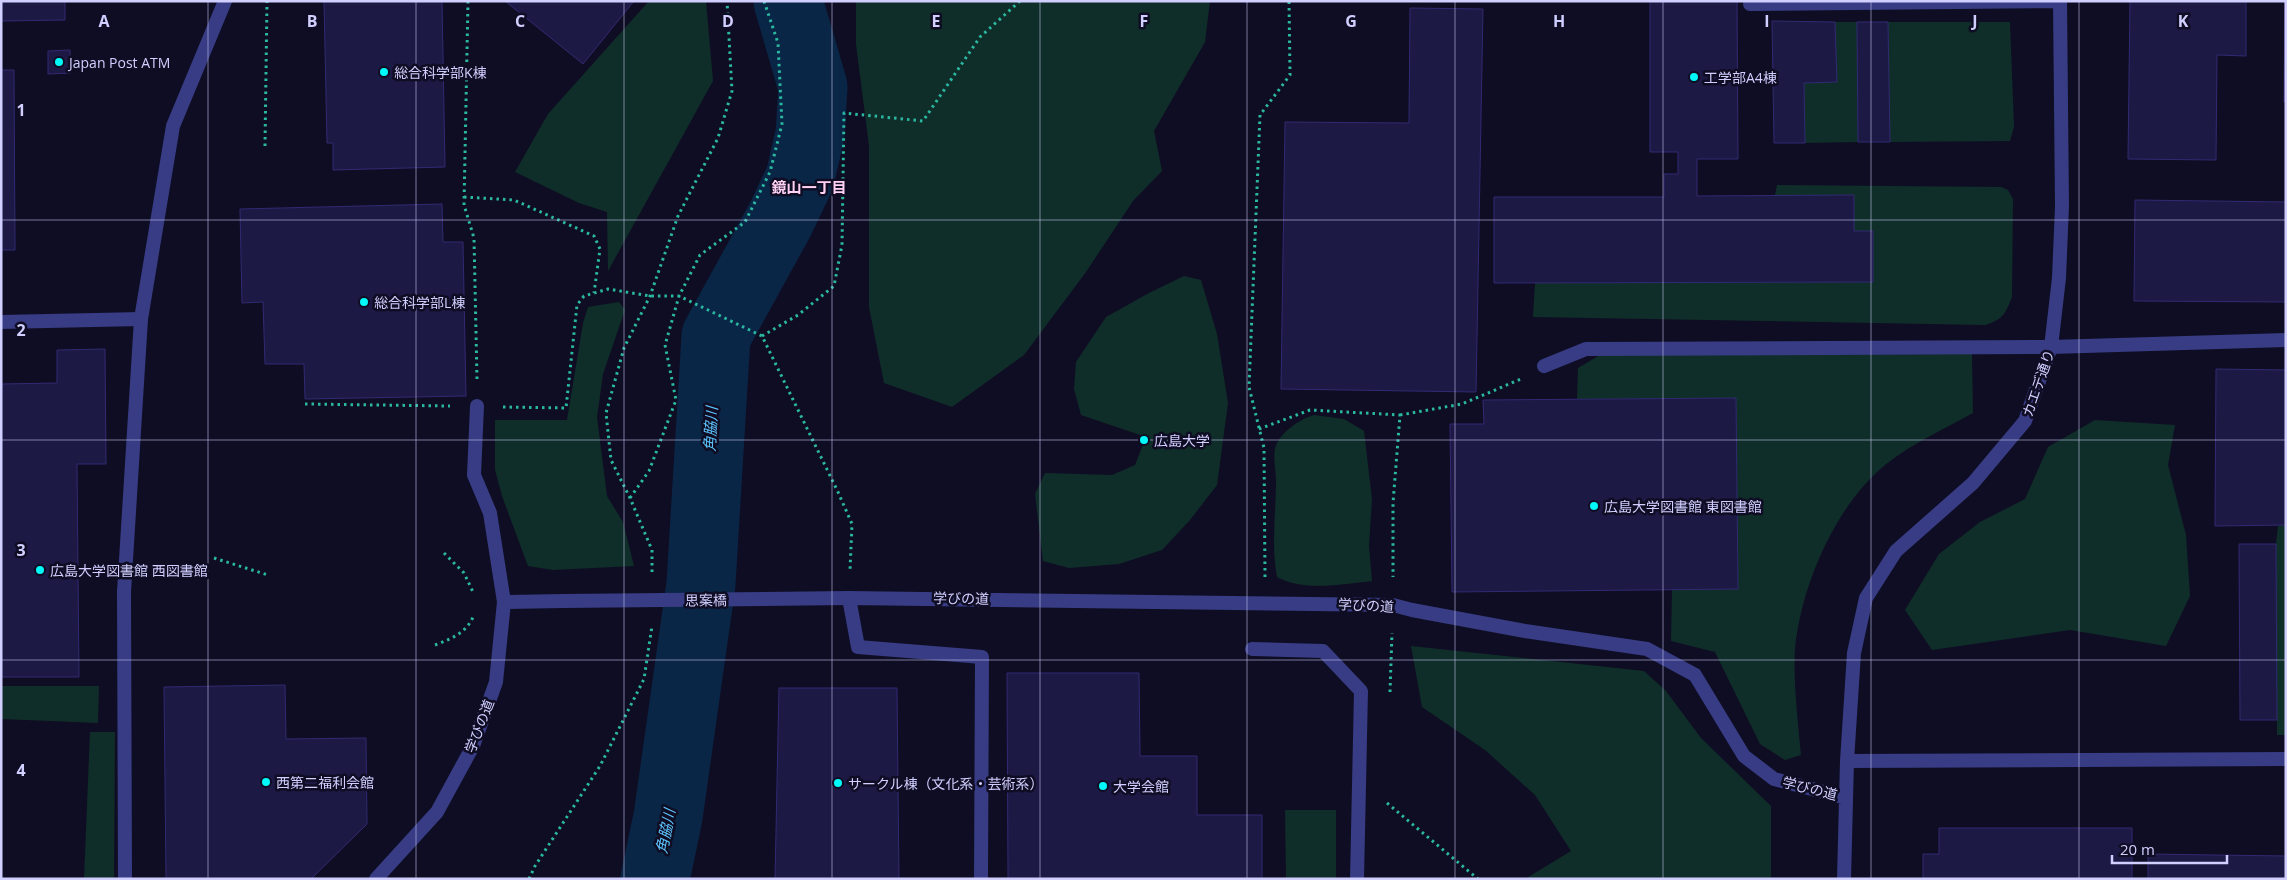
<svg xmlns="http://www.w3.org/2000/svg" width="2287" height="880" font-family="'Open Sans','Noto Sans JP',sans-serif">
<style>
.green{fill:#102e29}
.lines{fill:none;stroke-linecap:round;stroke-linejoin:round}
.river{stroke:#0a2646;stroke-width:69}
.building{fill:#1d1945;stroke:#312a72}
.path{stroke:#2ab8a1;stroke-width:3;stroke-dasharray:2.5 4;stroke-linecap:butt}
.service{stroke:#373c84;stroke-width:14}
.pedestrian{stroke:#373c84;stroke-width:14}
.service-bridge{stroke:#373c84;stroke-width:14}
.grid{fill:none;stroke:#d0cfff;stroke-width:1;stroke-opacity:0.55}
.poi-dot{fill:#00fafa;stroke:#0f0d23;stroke-width:2}
.labels{text-anchor:middle;dominant-baseline:central;stroke-width:5;stroke-linejoin:round;paint-order:stroke}
.poi-label{font-size:14px;fill:#d0cfff;stroke:#0f0d23;text-anchor:start}
.street-label{font-size:14px;fill:#d0cfff;stroke:#0f0d23}
.neighbourhood-label{font-size:15px;font-weight:bold;fill:#ffd1f3;stroke:#0f0d23}
.water-label{font-size:15px;font-style:italic;fill:#5dc5ff;stroke:#0f0d23}
.grid-label{font-size:16px;text-anchor:middle;font-weight:bold;fill:#d0cfff;stroke:#0f0d23;stroke-width:5;stroke-linejoin:round;paint-order:stroke}
</style>
<rect width="100%" height="100%" fill="#0f0d23"/>
<path class="green" d="M649,1H706L713,81L608,271L607,212L579,203L515,172L548,114Z
M856,1H1210L1205,42L1154,131L1162,171L1133,201L1086,272L1024,355L952,407L884,383L869,307V146L856,44Z
M1835,22H1857L1858,142L1805,143L1804,83L1836,82Z
M1888,22H2010L2014,127L2010,141L1890,142Z
M1777,185L2001,187L2008,190L2013,199L2012,297C2005,314 2004,319 1985,325L1533,317L1535,283L1873,282V231H1854V196L1775,195Z
M1184,276L1201,280L1217,334L1228,403L1217,485L1190,520L1162,550L1119,564L1069,568L1043,561L1035,494L1045,473L1112,475L1135,465L1146,437L1081,415L1074,389L1076,362L1106,317L1149,293Z
M619,302L625,310L603,374L597,417L607,496L623,522L634,566L553,570L528,566L502,496L495,470V420H567L583,323L588,307Z
M1972,354L1973,413C1944,429 1911,444 1885,465C1835,506 1801,586 1795,649C1793,680 1798,723 1801,755L1785,760L1760,744L1715,652L1671,641L1672,590L1738,589L1736,398L1577,399L1578,368L1600,355Z
M1314,415L1344,419L1364,431L1372,499L1369,546L1372,581C1343,584 1304,592 1277,577C1271,545 1276,512 1276,480C1276,471 1273,458 1275,449C1278,434 1299,419 1314,415Z
M2095,420L2175,425L2168,465L2186,535L2190,596L2166,646L2070,630L1932,650L1905,610L1939,554L1980,522L2025,499L2048,447Z
M2286,525V735H2277L2276,544L2278,526Z
M1411,646L1644,671L1666,691L1701,738L1771,806V879H1525L1571,851L1535,795L1485,750L1422,707Z
M1,686H99L98,723L1,719Z
M90,732H115L114,879H84Z
M1285,810H1336V879H1286Z"/>
<g class="lines">
<path class="river" d="M655,879L668,817L701,584L716,336L780,220L800,178L810,134L813,87L788,1"/>
</g>
<path class="building" d="M1,1H65V20L1,21Z
M324,1H442L445,167L333,170V143H327Z
M505,1H634L583,64Z
M1650,1H1737L1738,159H1697V196L1854,195V231H1873V282L1494,283V197H1664V174H1678V152H1650Z
M2130,1H2246V56L2217,55L2216,160L2128,159Z
M2285,1L2286,102H2284Z
M1410,8L1483,9L1476,392L1281,389L1285,122L1409,123Z
M1772,21L1835,22L1837,82L1804,83L1805,143H1774Z
M1857,22H1888L1890,142H1858Z
M70,50L71,73L48,74V51Z
M1,70H14L15,250H1Z
M2135,200L2286,202V302L2134,301Z
M442,204L443,242H463L466,396L305,399L304,364H265L263,302L242,303L240,209Z
M105,349L106,464H77L79,677H1V384L57,383V350Z
M2216,369L2286,370V525L2215,526Z
M1736,398L1738,589L1452,592L1450,424H1484L1483,400Z
M2239,544H2276L2277,720H2240Z
M1007,673H1139L1140,756H1197V815H1262V879H1008Z
M285,685L286,739L366,738L367,824L311,879H166L164,687Z
M779,688H897L899,879H775Z
M1939,828H2132V879H1923V854H1939Z
M2148,854L2286,856V879H2148Z"/>
<g class="lines">
<path class="path" d="M468,1L464,205L474,238L477,379
M265,146L267,1
M464,197L514,200L594,236L600,249L594,293
M762,336L798,315L834,286L842,245L844,113L923,121L980,37L1020,1
M305,404L450,406
M503,407L566,408L577,305L584,296L608,289L650,296H679L762,336L838,492L852,524L850,570
M1400,415L1462,404L1521,379
M1259,429L1310,410L1400,415L1393,503V577
M630,498L649,471L676,400L665,345L679,296L700,255L745,222L770,172L782,124L778,43L764,1
M444,553L464,573L473,592
M214,558L268,575
M652,572V550L630,498L611,460L606,413L624,348L650,296L678,216L718,138L732,91L727,1
M1265,577L1264,448L1249,387L1260,115L1290,75L1289,1
M435,645C451,639 466,633 473,617
M1390,692L1392,633
M1387,803L1478,879
M529,879L535,866L600,766L644,679L652,626"/>
<path class="service" d="M1750,4L2055,1
M1,322L141,319
M1544,366L1586,349L2051,347L2286,340
M477,406L474,475L490,513L504,602
M124,592L125,879
M1252,649L1323,651L1361,691L1357,879
M1847,761L2286,759
M376,879L437,812L473,746L496,682L504,602L563,601
M981,879L982,657L858,647L849,598L1393,605L1412,610L1525,631L1647,649L1695,675L1744,756L1774,779L1846,798
M1844,879L1847,761L1854,653L1866,598L1896,551L1973,483L2025,421L2051,347L2059,278L2062,206L2060,1"/>
<path class="pedestrian" d="M124,592L141,319L173,126L225,1"/>
<path class="service-bridge" d="M563,601L849,598"/>
</g>
<path class="grid" d="M208,1V879M416,1V879M624,1V879M832,1V879M1040,1V879M1247,1V879M1455,1V879M1663,1V879M1871,1V879M2079,1V879M1,220H2286M1,440H2286M1,660H2286"/>
<g class="poi-dot">
<circle cx="59" cy="62" r="5"/>
<circle cx="384" cy="72" r="5"/>
<circle cx="1694" cy="77" r="5"/>
<circle cx="364" cy="302" r="5"/>
<circle cx="1144" cy="440" r="5"/>
<circle cx="1594" cy="506" r="5"/>
<circle cx="40" cy="570" r="5"/>
<circle cx="266" cy="782" r="5"/>
<circle cx="838" cy="783" r="5"/>
<circle cx="1103" cy="786" r="5"/>
</g>
<g class="labels">
<g class="poi-label">
<text x="69" y="62">Japan Post ATM</text>
<text x="394" y="72">総合科学部K棟</text>
<text x="1704" y="77">工学部A4棟</text>
<text x="374" y="302">総合科学部L棟</text>
<text x="1154" y="440">広島大学</text>
<text x="1604" y="506">広島大学図書館 東図書館</text>
<text x="50" y="570">広島大学図書館 西図書館</text>
<text x="276" y="782">西第二福利会館</text>
<text x="848" y="783">サークル棟（文化系・芸術系）</text>
<text x="1113" y="786">大学会館</text>
</g>
<g class="street-label">
<text transform="translate(2038 383) rotate(-71)">カエデ通り</text>
<text transform="translate(961 598) rotate(1)">学びの道</text>
<text transform="translate(706 600) rotate(-1)">思案橋</text>
<text transform="translate(1366 605) rotate(3)">学びの道</text>
<text transform="translate(479 726) rotate(-69)">学びの道</text>
<text transform="translate(1810 788) rotate(14)">学びの道</text>
</g>
<g class="neighbourhood-label">
<text x="809" y="187">鏡山一丁目</text>
</g>
<g class="water-label">
<text transform="translate(710 429) rotate(-87)">角脇川</text>
<text transform="translate(665 831) rotate(-79)">角脇川</text>
</g>
</g>
<g class="grid-label">
<text x="104" y="27">A</text>
<text x="312" y="27">B</text>
<text x="520" y="27">C</text>
<text x="728" y="27">D</text>
<text x="936" y="27">E</text>
<text x="1144" y="27">F</text>
<text x="1351" y="27">G</text>
<text x="1559" y="27">H</text>
<text x="1767" y="27">I</text>
<text x="1975" y="27">J</text>
<text x="2183" y="27">K</text>
<text x="21" y="116">1</text>
<text x="21" y="336">2</text>
<text x="21" y="556">3</text>
<text x="21" y="776">4</text>
</g>
<rect width="2287" height="880" fill="none" stroke="#d0cfff" stroke-width="5"/>
<path d="M2112 855v8h115v-8" fill="none" stroke="#d0cfff" stroke-width="2.5"/>
<text x="2120" y="855" font-size="15" fill="#d0cfff" stroke="#0f0d23" stroke-width="4" paint-order="stroke">20 m</text>
</svg>
